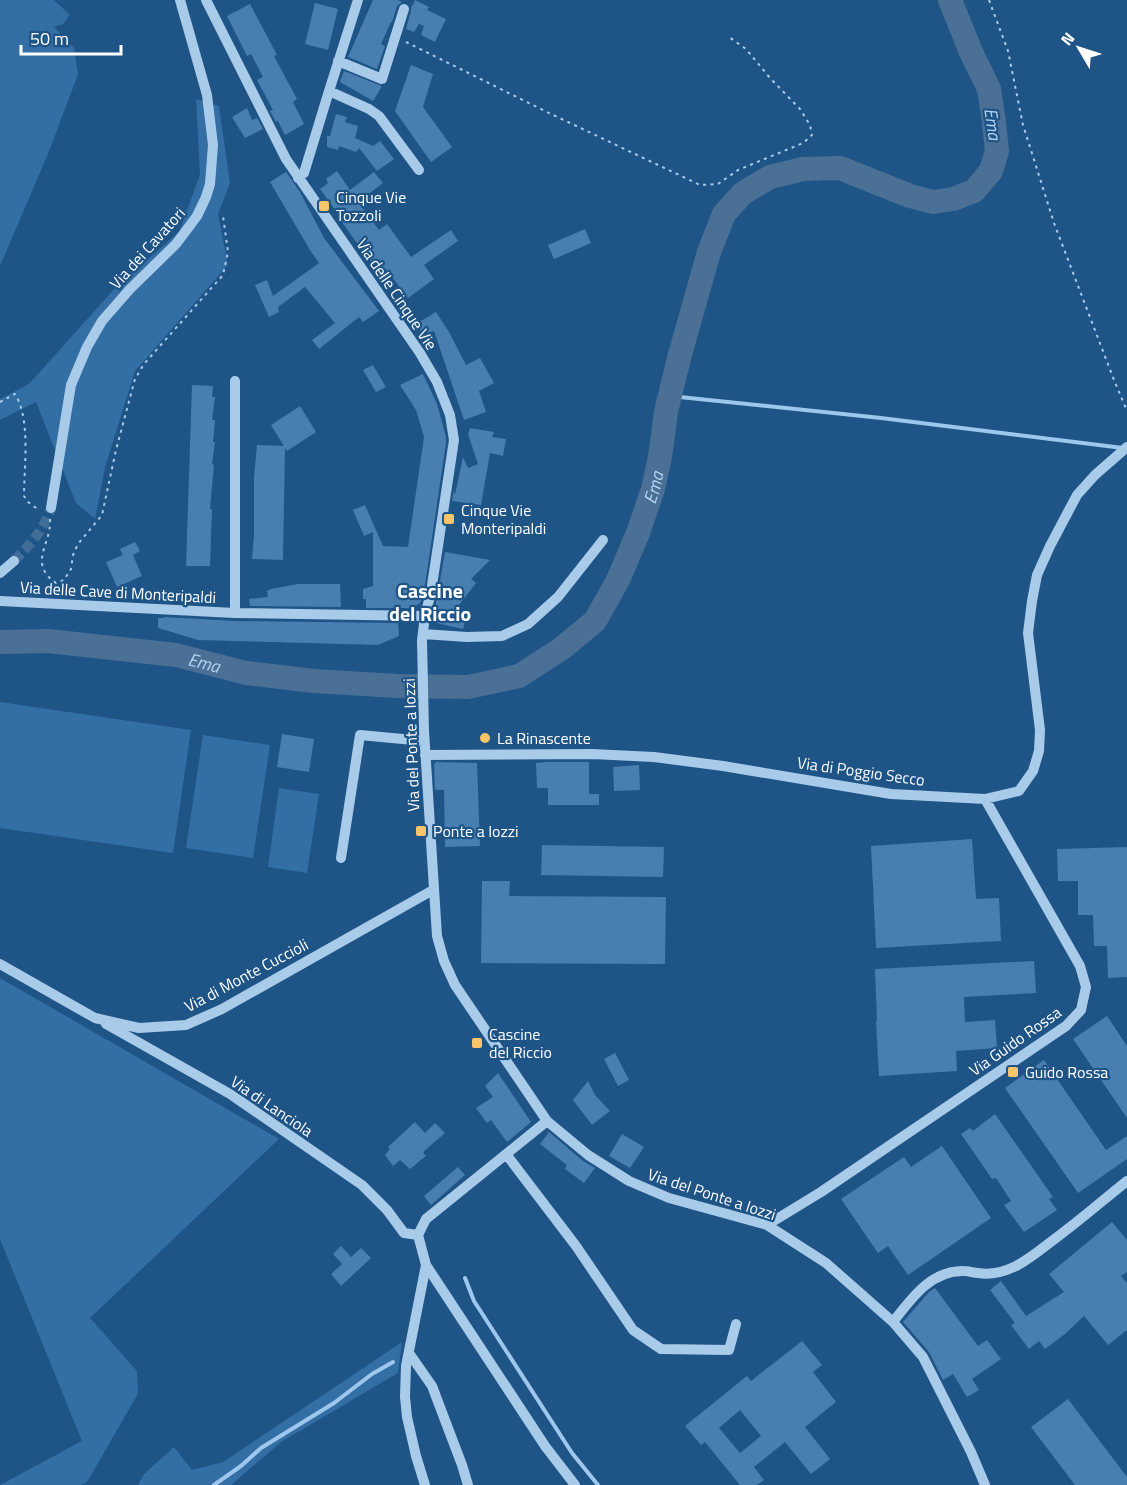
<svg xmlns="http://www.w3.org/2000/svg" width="1127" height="1485" font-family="'Titillium Web',sans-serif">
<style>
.green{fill:#336ea5}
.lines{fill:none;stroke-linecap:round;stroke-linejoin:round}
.stream{stroke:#9dc7ec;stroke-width:4}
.river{stroke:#4a7095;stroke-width:24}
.building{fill:#487eb0;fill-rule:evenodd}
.minor-tunnel{stroke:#416e99;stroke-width:10;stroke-dasharray:10 5;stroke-linecap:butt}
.path{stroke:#a9cbea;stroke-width:2;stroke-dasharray:3 4.5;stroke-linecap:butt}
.minor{stroke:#a9cbea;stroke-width:10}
.poi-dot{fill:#f8c569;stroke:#1f5487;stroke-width:2}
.labels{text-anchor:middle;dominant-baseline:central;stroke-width:4.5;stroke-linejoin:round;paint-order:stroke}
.poi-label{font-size:16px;fill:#fff;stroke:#1f5487;text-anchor:start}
.street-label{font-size:16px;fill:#fff;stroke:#1f5487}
.water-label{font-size:18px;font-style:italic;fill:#b5d5f2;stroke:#1f5487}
.quarter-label{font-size:20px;font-weight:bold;fill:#fff;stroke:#1f5487}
</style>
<rect width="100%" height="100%" fill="#1f5487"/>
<path class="green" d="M0,0H54L70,15L63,24L54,27L74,48L78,74L50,149L0,266Z
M196,99L219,106L230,183L218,214L228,265L135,371L105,467L95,519L76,503L36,402L0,420V399L29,384L116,287L179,232L200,175Z
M0,702L191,730L173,853L0,828Z
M203,735L270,745L253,858L186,848Z
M279,788L319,794L307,873L268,867Z
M0,978L279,1139L90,1318L137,1371L138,1394L87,1482L80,1485H0L82,1441L0,1239Z
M402,1342L398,1373L281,1442L231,1485H138L144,1474L174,1447L192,1470L223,1462Z"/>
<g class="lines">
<path class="stream" d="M670,396L881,418L1123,448
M465,1278L474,1301L572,1453L598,1485
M214,1485L241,1466L261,1448L334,1403L372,1374L393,1362"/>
<path class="river" id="s1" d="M0,642L48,641L176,655L246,673L314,681L397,686L468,687L519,676L561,649L595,621L618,580L638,533L653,489L660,457L666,412L679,358L709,252L724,214L743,193L770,177L803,169L840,168L910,196L933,202L953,199L974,191L991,171L997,151L994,122L989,89L971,52L950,0"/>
</g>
<path class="building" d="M373,0H398L402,2L397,6L392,22H391L381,44L385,46L377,69L348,57Z
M415,0L429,7L427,10L446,19L435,42L421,35L424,26L419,24L414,32L406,29L411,11V6L412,7Z
M315,3L338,9L328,50L305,44Z
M250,4L277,55L274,56L297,99L293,102L304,124L285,135L278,121L276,122L270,111L273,110L257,80L263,77L251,54L247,56L227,16Z
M411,65L433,74L423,107L452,147L431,162L395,111Z
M344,71L382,86L373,101L340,82Z
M247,108L252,120L257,118L263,129L245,138L232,117Z
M336,114L347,117L345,122L358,126L355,138L373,146L380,141L394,159L377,171L359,148L356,152L339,146L338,150L327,147V136H330Z
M337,171L350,190L374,172L383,183L358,202L379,230L387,224L411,257L451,230L458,241L424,265L434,279L408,298L386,269L379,274L337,215L338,214L320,189L328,183L326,179Z
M286,172L300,192L324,238L379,311L363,322L359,317L319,349L312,340L335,323L305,287L278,307L279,312L269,317L255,285L267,280L273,296L319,263L310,250L270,182Z
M585,229L591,243L554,259L548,245Z
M436,312L449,332L466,365L480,358L494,383L479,391L486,412L464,420L434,331L423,334L416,324Z
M373,365L386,387L376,392L363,370Z
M423,374L437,404L446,437V443L424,591L420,603L412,608H366V599H363V589L373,586V532L364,536L353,510L365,505L383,546L408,547L424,437L416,410L400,385Z
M192,385L213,386L212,397H215L212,420H215L213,442H215L212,464L214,465L210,509H212L210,566H186Z
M300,406L316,432L287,451L285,448L283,560L252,559L254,535V477L257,445L284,446L271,425Z
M470,428L494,432L492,437L506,439L503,456L490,453L481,505L452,501L454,490L455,495L463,457L468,468L478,464L468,434Z
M135,542L140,551L133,555L142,576L117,587L106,562L123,555L120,549Z
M445,552L490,560L471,579L476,583L455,610L467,614L463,629L432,622L438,593Z
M298,584H340L341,607L250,606L249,599L268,597L267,591L271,589Z
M164,617L235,621L398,623L399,636L378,645L198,640L158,628V618H164Z
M282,734L314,739L309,772L277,767Z
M436,762L477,763L480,846L445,847L444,790H435L434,765Z
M547,762H589V794H599V805H548V788H537L536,763Z
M639,765L640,790L614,791L613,767Z
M972,839L976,899L999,898L1001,941L876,948L871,846Z
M542,845L664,847L663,877L541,875Z
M1127,847V977L1108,978L1107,946H1094L1093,915H1078V881H1058L1057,849Z
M482,881H510L509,896L666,897L665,964L481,963Z
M1034,961L1036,993L964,997L965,1022L995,1020L997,1048L956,1051L957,1071L879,1076L876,1021H877L875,969Z
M1107,1016L1127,1046V1118L1073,1039Z
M615,1053L629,1080L618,1086L604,1059Z
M1044,1060L1106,1150L1127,1136V1159L1078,1193L1005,1088Z
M498,1073L531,1122L507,1142L491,1120L487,1123L476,1108L493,1097L485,1086Z
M588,1081L595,1095L610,1111L592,1125L573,1100Z
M995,1114L1053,1197L1049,1199L1057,1210L1024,1232L1004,1205L1011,1201L996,1178L992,1179L961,1134L970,1128L973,1131Z
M415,1122L425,1133L435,1123L445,1133L423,1152L426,1156L410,1169L400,1160L393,1166L385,1155L390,1149L388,1147Z
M549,1132L583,1161L595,1168L584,1183L565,1169L567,1165L540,1144Z
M622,1134L644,1147L630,1168L609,1156Z
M942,1146L991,1218L908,1275L888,1246L878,1253L841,1199L904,1157L911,1167Z
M458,1167L465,1175L431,1205L424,1196Z
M1112,1222L1127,1240V1272L1121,1276L1127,1283V1330L1108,1345L1084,1316L1065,1334L1045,1349L1039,1341L1029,1349L1011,1325L1015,1323L990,1290L1001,1281L1026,1316L1064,1292L1049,1274Z
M341,1246L351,1257L361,1248L371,1258L341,1286L331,1274L342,1264L333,1254Z
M935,1288L978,1346L987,1340L1001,1359L972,1379L979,1390L967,1397L953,1374L943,1380L929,1352L903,1322L929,1292Z
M802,1341L822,1365L813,1372L836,1402L805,1427L830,1459L811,1474L785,1442L754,1467L764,1480L757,1485H740L705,1442L701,1445L685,1426L747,1376L751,1381ZM740,1410L761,1436L740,1453L719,1428Z
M1068,1399L1127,1477V1485H1075L1031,1427Z"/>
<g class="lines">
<path class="minor-tunnel" d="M14,561C32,542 42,533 51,508"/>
<path class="path" d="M989,0L1008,51L1023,125L1054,223L1114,380L1127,411
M406,42L547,112L700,185L718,184L738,170L803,143L812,135L810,125L800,109L770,78L746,49L729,37
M0,402L15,394C31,420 24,467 24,496L28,502L39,510
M50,519C52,544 27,563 56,583L64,580L71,569L73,555L78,544L102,515L116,450L135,379L144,364L223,275L228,252L223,216"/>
<path class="minor" d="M206,0L286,159L420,353L437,382L450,415L454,440L431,592L425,616L422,640L424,731L437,936L444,961L455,985L547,1121L588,1155L629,1181L669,1198L767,1225L826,1263L893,1322L923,1357L971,1452L985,1485
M338,61L382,79L404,9
M329,91L369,109L379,116L419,170
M298,178L304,173L329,91L358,0
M235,381V613
M51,508L71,385L87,347L102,321L130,289L176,244L197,216L206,197L210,184L213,145L207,95L180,0
M0,573L14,561
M0,601L235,613L425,616
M423,634L467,637L502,636L528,624L558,597L603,540
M425,755L592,754L654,757L723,766L891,794L985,799L1019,791L1033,771L1039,751L1040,730L1028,633L1032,601L1037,575L1050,546L1077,495L1095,475L1127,447
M341,858L360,735L424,741
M0,964L95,1018L139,1028L186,1025L222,1009L433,890
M106,1024L230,1094L362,1185L387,1210L404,1233L418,1235
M506,1154L576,1246L633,1330L661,1349L729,1350L736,1324
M767,1225L821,1192L1066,1026L1081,1010L1086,987L1080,966L985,799
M426,1265L545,1446L575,1485
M893,1322C911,1299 931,1270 964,1271C969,1271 974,1273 978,1273C990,1275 1003,1272 1014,1267C1027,1261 1040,1250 1052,1241C1078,1222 1102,1201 1127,1181
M409,1353L432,1386L462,1465L468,1485
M425,1485L416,1456L407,1417L405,1397L406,1366L426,1265L418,1235L426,1219L547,1121"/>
</g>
<g class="poi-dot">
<rect x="318" y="200" width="12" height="12" rx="3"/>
<rect x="443" y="513" width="12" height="12" rx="3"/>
<circle cx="485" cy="738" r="6"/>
<rect x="415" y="825" width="12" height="12" rx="3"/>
<rect x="471" y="1037" width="12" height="12" rx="3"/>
<rect x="1007" y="1066" width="12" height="12" rx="3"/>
</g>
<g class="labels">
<g class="poi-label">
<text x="336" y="197">Cinque Vie<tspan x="336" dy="18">Tozzoli</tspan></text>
<text x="461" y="510">Cinque Vie<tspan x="461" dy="18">Monteripaldi</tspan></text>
<text x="497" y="738">La Rinascente</text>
<text x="433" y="831">Ponte a Iozzi</text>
<text x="489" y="1034">Cascine<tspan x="489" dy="18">del Riccio</tspan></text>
<text x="1025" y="1072">Guido Rossa</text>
</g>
<g class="street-label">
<text transform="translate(147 248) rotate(-48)">Via dei Cavatori</text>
<text transform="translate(397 294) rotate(56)">Via delle Cinque Vie</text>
<text transform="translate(118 592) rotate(3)">Via delle Cave di Monteripaldi</text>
<text transform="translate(411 745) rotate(-92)">Via del Ponte a Iozzi</text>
<text transform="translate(861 771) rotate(8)">Via di Poggio Secco</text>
<text transform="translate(246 975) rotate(-28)">Via di Monte Cuccioli</text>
<text transform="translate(1015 1041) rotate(-35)">Via Guido Rossa</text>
<text transform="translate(272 1106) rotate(34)">Via di Lanciola</text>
<text transform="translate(712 1194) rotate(18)">Via del Ponte a Iozzi</text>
</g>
<g class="water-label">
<text transform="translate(993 124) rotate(82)">Ema</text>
<text stroke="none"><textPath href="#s1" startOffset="764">Ema</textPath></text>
<text stroke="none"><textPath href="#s1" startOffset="206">Ema</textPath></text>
</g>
<g class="quarter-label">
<text x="430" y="590">Cascine<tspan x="430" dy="23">del Riccio</tspan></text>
</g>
</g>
<g transform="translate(1079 48) rotate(309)" stroke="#1f5487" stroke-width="4.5" paint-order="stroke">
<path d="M0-4.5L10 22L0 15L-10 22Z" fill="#ffffff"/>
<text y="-9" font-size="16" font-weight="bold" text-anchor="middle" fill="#ffffff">N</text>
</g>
<path d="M21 45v9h100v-9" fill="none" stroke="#ffffff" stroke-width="3"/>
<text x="30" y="45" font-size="18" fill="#ffffff" stroke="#1f5487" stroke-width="4.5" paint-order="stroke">50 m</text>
</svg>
